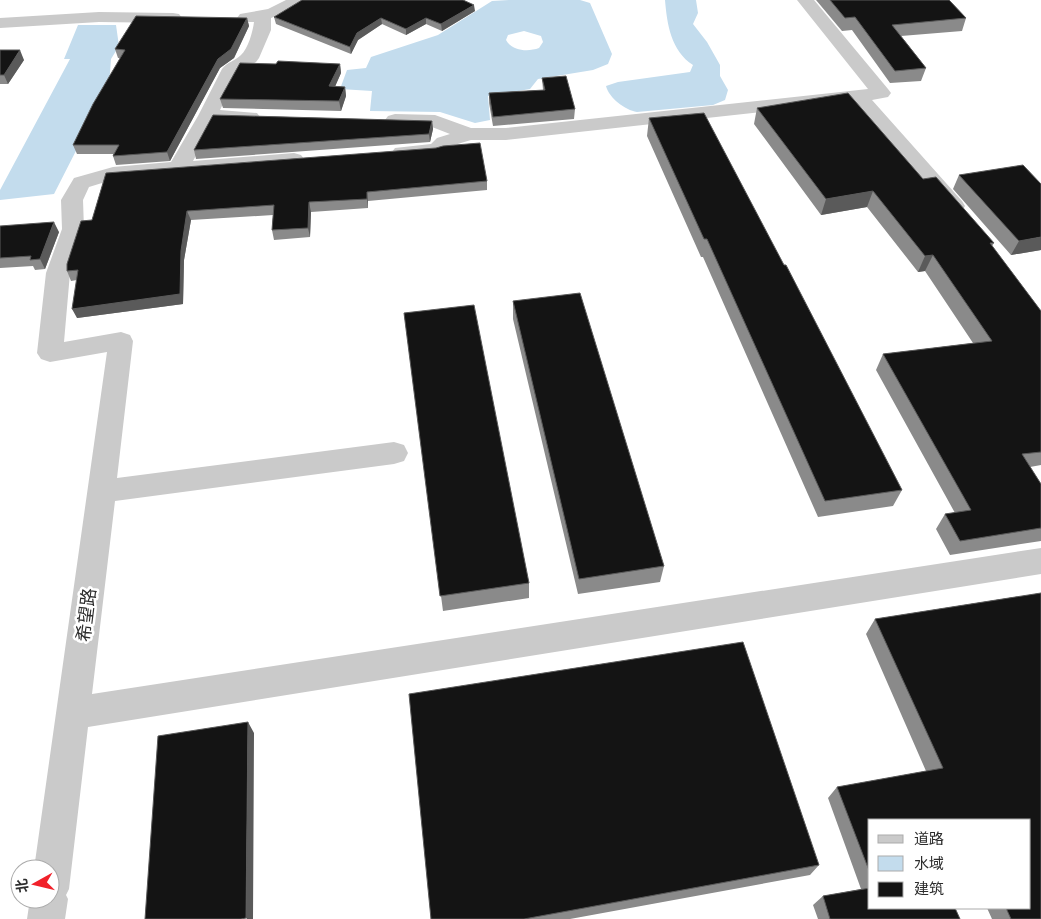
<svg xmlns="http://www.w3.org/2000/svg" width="1041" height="919" font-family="'Public Sans','Noto Sans SC',sans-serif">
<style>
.water{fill:#c3dced;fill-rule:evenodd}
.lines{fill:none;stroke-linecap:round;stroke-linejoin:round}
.minor{fill:#cacaca;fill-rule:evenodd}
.wall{fill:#8a8a8a}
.shaded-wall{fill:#5a5a5a}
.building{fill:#141414;stroke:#5a5a5a}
.labels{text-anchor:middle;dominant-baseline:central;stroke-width:5;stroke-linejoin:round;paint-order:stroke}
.street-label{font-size:18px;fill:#2d2d2d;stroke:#fff}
</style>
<rect width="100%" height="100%" fill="#fff"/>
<path class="water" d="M509,0H580L590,3L612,54L608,64L593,70L538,79L530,89L488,96L490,120L475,123L440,112L370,111L372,91L340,89L347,70L366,68L371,57L438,35L492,1ZM524,31L541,36L543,42L539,48C528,52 512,51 506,40L508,35Z
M665,0H696L698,13L693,24L707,42L720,65V76L728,90L725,100L713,105L637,112C625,110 609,98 606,86L618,82L690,72L693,65C671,51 667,24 665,0Z
M78,25H116L119,46L111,59L109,86L54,194L0,200V190L70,59H64Z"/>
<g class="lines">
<path class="minor" d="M286,0H307L305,4L271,18V30L259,58L256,62L239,72L220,110L257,113L260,117L257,121L250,123L214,122L193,161L294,153L301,155L304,159L301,163L294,165L115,179L89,187L83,200L84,229L70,273L64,342L121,332L130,335L133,341L117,478L394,442L404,445L408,453L404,461L394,464L115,501L92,694L1041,548V574L88,727L69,889L66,895L68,899L65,919H27L30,899H50V869H34L107,352L50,362L41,359L37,353L46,273L62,229L61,200L74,178L113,167L171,162L198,116L222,69C227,62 235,61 241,55C248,49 253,31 254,22H240L237,18L240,14L268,9Z
M797,0H814L888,89L891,93L888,97L872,100L962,201L965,206L962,211L954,213L946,211L853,102L506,140H471L451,146L444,154L437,156L402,158L395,156L392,152L395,148L431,144L437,138L450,134L432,127L388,124L385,120L388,116L395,114L435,115L471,128H506L868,89Z
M99,12L173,13L179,14L182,18L179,22L173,23L99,22L0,28V18Z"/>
</g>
<path class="wall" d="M464,0L475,11L442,31L426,24L406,35L382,24L358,40L351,54L276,24L274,17Z
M816,0H949L966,18L962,31L901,36L926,68L921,81L890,83L852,30L842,31Z
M247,18L249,26L234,58L220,68L170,161L116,165L113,156V154H77L73,145L120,58H118L115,49Z
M0,50L24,60L8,84H0Z
M276,64H340L341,73L335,86L345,87L346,96L341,111L223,108L220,99Z
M542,78L575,109L574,119L493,126L489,103V93L543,90Z
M757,108L923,179L994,243L992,246L1041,311V465L1030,467L1041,484V541L950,555L936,529L945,514L955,513L876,370L883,354L973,343L925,271L918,272L867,207L821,215L754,124Z
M649,118L902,490L893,506L818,517L703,257H701L647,136Z
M432,121L433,129L430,142L196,159L194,150Z
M106,173L487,181V190L368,201V208L311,212L310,237L274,240L272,230L273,215L191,220L184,260L183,304L77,318V280L71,281L67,271L92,220Z
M959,175L1041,250L1011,255L953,189Z
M0,226L59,232L45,269L35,270L33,266L0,268Z
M513,301L664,566L660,582L578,594L513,319Z
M404,313L529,583V598L443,611Z
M1041,593V919H992L987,908H1030V820H870V908H955L960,919H818L813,905L823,896L861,889L828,798L837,787L926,771L866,634L875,619Z
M819,865L810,875L570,919H431Z"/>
<path class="shaded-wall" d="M474,5L475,11L442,31L441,24Z
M247,18L249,26L234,58L220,68L170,161L167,152L218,59Z
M381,18L382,24L358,40L351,54L350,47L357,33Z
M426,18V24L406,35V29Z
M20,50L24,60L8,84L4,75Z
M340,64L341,73L331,96L329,86Z
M345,87L346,96L341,111L339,101Z
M432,121L433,129L430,142L429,134Z
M873,191L867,207L821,215L826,199Z
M367,192L368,201V208L367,199Z
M309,202L311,212L310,237L308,228Z
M187,211L191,220L184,260L183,304L77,318L72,309Z
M54,222L59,232L45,269L40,259Z
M1041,237V250L1011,255L1019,241Z
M933,255L925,271L918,272L925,256Z
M248,722L254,733L253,919H247L246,918Z"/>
<path class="building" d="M302,0H463L474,5L441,24L426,18L406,29L381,18L357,33L350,47L274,17Z
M830,0H949L966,18L892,25L926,68L895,71L855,17L845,18Z
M136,16L247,18L231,49L218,59L167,152L113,156L119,145H73L93,104L125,50L115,49Z
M0,50H20L4,75H0Z
M278,61L340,64L329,86L345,87L339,101L220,99L240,63L276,64Z
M566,76L575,109L493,117L489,93L545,90L542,78Z
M848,93L923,179L936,177L994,243H990L1041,311V452L1022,454L1041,484V528L960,541L945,514L971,510L883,354L992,341L933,255L925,256L873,191L826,199L757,108Z
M704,113L784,265H786L902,490L825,501L707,239H704L649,118Z
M213,115L432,121L429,134L194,150Z
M480,143L487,181L367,192V199L309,202L308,228L272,230L274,205L187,211L181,251L180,294L72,309L78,270L67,271V264L81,221L92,220L106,173L436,148L443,146Z
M1023,165L1041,184V237L1019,241L959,175Z
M54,222L40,259L30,260L31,256L0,258V226Z
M580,293L664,566L579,579L513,301Z
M474,305L529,583L440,596L404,313Z
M1041,593V919H1011L1006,908H1030V820H870V873L837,787L943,768L875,619Z
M743,642L819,865L524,919H431L409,694Z
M248,722L246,918L241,919H145L158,736Z
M870,888V908H955L960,919H830L823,896Z"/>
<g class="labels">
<g class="street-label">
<text transform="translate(86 615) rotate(-83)">希望路</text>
</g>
</g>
<rect x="868" y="819" width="162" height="90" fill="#ffffff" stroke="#ababab"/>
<rect x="878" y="835" width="25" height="8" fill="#cacaca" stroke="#ababab"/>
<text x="914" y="844" font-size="15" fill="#2d2d2d">道路</text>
<rect x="878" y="856" width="25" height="15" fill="#c3dced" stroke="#ababab"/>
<text x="914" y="869" font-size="15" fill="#2d2d2d">水域</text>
<rect x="878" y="882" width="25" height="15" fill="#141414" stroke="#ababab"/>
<text x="914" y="894" font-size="15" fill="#2d2d2d">建筑</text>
<g transform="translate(35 884) rotate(262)"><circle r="24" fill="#ffffff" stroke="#ababab"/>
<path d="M0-4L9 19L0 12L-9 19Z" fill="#f1212a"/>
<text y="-8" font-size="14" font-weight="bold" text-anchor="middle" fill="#2d2d2d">北</text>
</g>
</svg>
